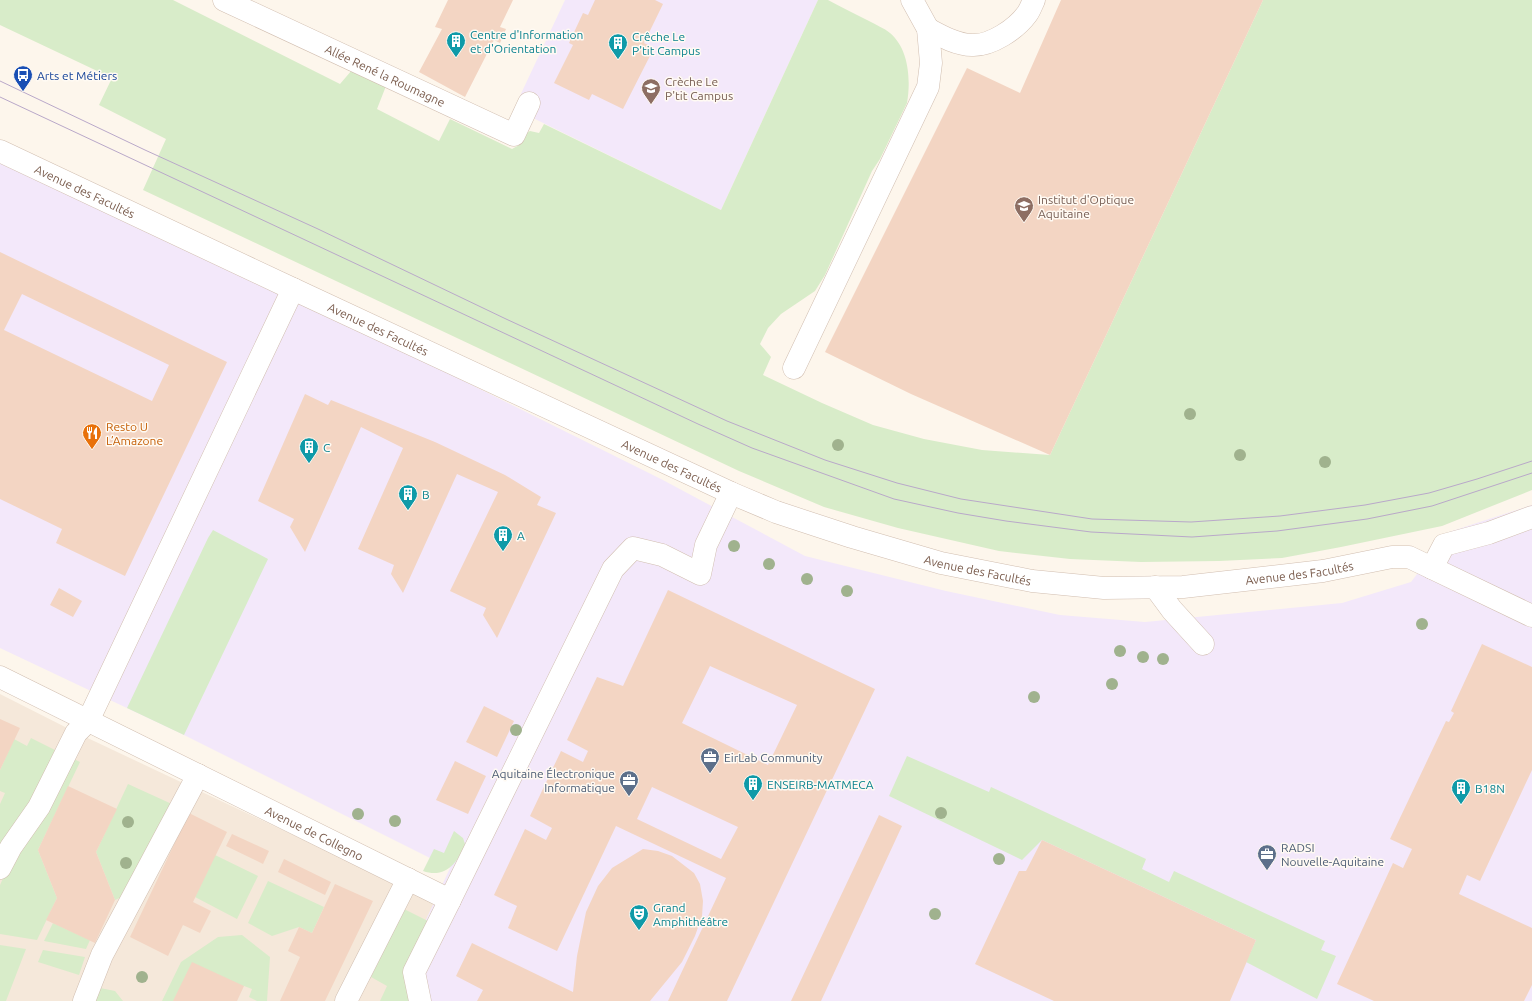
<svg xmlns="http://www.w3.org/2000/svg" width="1532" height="1001" font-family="Ubuntu,sans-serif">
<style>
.residential{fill:#f5e8da}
.education{fill:#f3e8fa}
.green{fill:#d8ecc9}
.building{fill:#f3d5c3;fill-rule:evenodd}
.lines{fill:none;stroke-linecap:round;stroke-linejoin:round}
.minor-casing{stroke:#d1beb0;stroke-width:23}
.minor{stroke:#fff;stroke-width:22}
.tram{stroke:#b9a8c9;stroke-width:1}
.tree{fill:#a0b28e}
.labels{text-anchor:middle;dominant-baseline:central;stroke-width:3;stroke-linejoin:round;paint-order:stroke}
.culture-label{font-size:12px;fill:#0d838f;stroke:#fffaf3;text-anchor:start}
.transit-label{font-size:12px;fill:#164399;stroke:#fffaf3;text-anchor:start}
.street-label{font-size:12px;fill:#7a5c4d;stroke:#fffaf3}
.education-label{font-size:12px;fill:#785e54;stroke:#fffaf3;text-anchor:start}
.food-label{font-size:12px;fill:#c56008;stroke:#fffaf3;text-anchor:start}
.service-label{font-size:12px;fill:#4e5e75;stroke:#fffaf3;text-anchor:start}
</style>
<rect width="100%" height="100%" fill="#fdf6ec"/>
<path class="residential" d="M0,694L77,733L435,902L388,1001H0Z"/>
<path class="education" d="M565,0H818L721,210L533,118L519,98Z
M0,158L293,296L661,479L805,556L946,591L1060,615L1145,622L1342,603L1411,582L1449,532L1532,505V1001H388L450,868L184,735L0,648Z"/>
<path class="green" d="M0,0H173L340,84L352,70L386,86L377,109L439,141L450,119L512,149L521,144L525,134L530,131L539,133L544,124L721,210L818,0H828C841,7 855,14 869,21C876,25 884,28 890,33C909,49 911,80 907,103L880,159L872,171L825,275L815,291L781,314L768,328L760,344L771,357L763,375L822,403L873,425L924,439L982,450L1050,455L1263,0H1532V490L1442,526L1341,547L1282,558L1219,561L1141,562L1070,559L999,551L898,528L824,507L739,471L143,190L166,139L99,105L112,78L0,25Z
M213,530L268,559L184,735L127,708L208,538Z
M31,738L55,750L30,803L0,848V804L5,793L0,791V770L14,739L27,746Z
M68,756L80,762L38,850L57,898L37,940L0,934V885L16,850Z
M907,756L989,792L991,787L1146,859L1142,869L1169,882L1174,871L1325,941L1321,950L1336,956L1317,999L1246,962L1256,940L1042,840L1022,860L889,796Z
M128,784L174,805L133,892L115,900L96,852Z
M454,831L463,838L465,844C458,863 445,879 423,871L434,849L444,853Z
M215,855L258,876L237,919L195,897Z
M268,881L324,907L312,933L299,927L272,936L248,923Z
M404,909L434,924L409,1001H380L387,986L371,977Z
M53,923L90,940L86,949L44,941Z
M242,935L270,957L267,1001H257L249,997L252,989L244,986L181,1001H162L181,962L218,937Z
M0,945L26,949L6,1001H0Z
M43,950L85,957L79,975L38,962Z
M95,987L115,991L123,1001H93Z"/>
<path class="building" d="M448,0H513L500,27L506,29L500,43L494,40L465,97L419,72L442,29L435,27Z
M595,0H655L663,4L644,43L654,48L623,109L592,94L589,100L554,83L573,45L569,43L583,13L588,15Z
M1061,0H1263L1050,455L911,394L825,352L967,68L1020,93Z
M0,252L227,362L125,576L56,543L62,529L0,499ZM22,294L169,365L152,401L4,330Z
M305,394L328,405L331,400L435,442L505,475L541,497L537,505L556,513L497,638L483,615L486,608L450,591L498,492L457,474L403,593L391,574L394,565L358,549L403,448L361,427L305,552L290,527L294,519L258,501Z
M59,588L82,601L73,617L50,605Z
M668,590L875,689L727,1001H668L726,878L616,826L557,951L508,928L517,906L494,895L525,829L546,840L552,828L530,816L561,751L583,762L588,751L567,740L597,677L623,686ZM710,666L797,705L768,765L682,723ZM652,787L738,827L721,859L637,819Z
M1482,644L1532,667V770L1480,881L1467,875L1459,894L1532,928V985L1524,1001H1374L1337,984L1393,863L1403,868L1412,849L1390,839L1446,721L1449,722L1454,713L1451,711Z
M484,706L514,721L497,757L466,742Z
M0,719L20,728L0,770Z
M455,761L486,776L468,814L436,800Z
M68,786L117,809L96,852L115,900L95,943L46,920L57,898L38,850Z
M189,813L227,832L193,902L211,911L200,933L183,925L168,956L130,937Z
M879,815L902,826L821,1001H791Z
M232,834L269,851L263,864L226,846Z
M1042,840L1256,940L1230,1001H1054L975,964L1019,871H1026Z
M643,849L658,851L672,856L694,873L700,884L703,901L702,916L695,936L682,962L650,1001H477L483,990L456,976L472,943L573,992L577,956L586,912L598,886L612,868Z
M284,859L331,882L325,895L278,872Z
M335,884L373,901L325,1001H280L300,957L288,951L299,927L312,933Z
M192,962L244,986L237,1001H173Z"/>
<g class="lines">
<g class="minor-casing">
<g id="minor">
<path id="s1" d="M224,0L514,135L529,103"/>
<path d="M928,29C941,36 957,45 972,45C991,46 1016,29 1027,14C1030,10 1032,4 1034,0"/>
<path id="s2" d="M0,151L293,289L731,493L776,512L852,537L941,563L1032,581L1104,588L1183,587L1323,571L1392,557H1409L1532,616"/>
<path d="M794,368L928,87L931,63L928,29L912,0"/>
<path d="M1432,568L1444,545L1489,533L1532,517"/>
<path d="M1155,587L1172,610L1203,644"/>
<path id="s3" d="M0,677L450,900L613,569L633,548L662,555L700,574L706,545L731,493"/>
<path d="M0,868L11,847L39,807L76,733L88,721L293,289"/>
<path d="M84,1001L102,955L198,775"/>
<path d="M346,1001L408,879"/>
<path d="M420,1001L414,972L450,900"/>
</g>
</g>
<use href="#minor" class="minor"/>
<path class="tram" d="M0,81L145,150L318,229L506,319L727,421L825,460L897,483L961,499L1092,519L1191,522L1280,516L1365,505L1429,493L1477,479L1532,461
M0,97L698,424L752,448L894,499L958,513L1006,521L1091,532L1192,537L1277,531L1367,519L1432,506L1532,473"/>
</g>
<g class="tree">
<circle cx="1190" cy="414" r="6"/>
<circle cx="838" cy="445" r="6"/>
<circle cx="1240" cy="455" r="6"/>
<circle cx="1325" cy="462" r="6"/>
<circle cx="734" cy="546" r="6"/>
<circle cx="769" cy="564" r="6"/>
<circle cx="807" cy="579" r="6"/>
<circle cx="847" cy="591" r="6"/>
<circle cx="1422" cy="624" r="6"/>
<circle cx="1120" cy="651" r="6"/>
<circle cx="1143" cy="657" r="6"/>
<circle cx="1163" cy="659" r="6"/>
<circle cx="1112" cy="684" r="6"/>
<circle cx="1034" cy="697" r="6"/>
<circle cx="516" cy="730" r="6"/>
<circle cx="941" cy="813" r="6"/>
<circle cx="358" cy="814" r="6"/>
<circle cx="395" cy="821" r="6"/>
<circle cx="128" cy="822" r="6"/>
<circle cx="999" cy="859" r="6"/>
<circle cx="126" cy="863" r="6"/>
<circle cx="935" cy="914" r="6"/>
<circle cx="142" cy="977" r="6"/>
</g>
<defs>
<g id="building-pin" transform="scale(1)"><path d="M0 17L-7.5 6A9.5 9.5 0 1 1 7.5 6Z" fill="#0f9aa8" stroke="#fffaf3"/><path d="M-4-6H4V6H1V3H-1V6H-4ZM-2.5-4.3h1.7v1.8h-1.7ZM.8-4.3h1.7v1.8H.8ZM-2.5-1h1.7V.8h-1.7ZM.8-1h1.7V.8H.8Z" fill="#fff"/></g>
<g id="bus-pin" transform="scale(1)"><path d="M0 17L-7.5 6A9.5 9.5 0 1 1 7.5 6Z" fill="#1a4fb4" stroke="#fffaf3"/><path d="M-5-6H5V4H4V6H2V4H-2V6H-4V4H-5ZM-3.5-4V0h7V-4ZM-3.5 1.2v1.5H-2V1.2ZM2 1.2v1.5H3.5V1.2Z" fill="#fff"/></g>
<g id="school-pin" transform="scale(1)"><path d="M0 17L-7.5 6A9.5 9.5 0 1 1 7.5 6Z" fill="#8d6e63" stroke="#fffaf3"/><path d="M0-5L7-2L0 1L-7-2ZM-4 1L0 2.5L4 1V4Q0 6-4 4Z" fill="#fff"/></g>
<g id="university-pin" transform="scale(1)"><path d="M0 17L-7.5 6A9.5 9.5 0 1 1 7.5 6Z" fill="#8d6e63" stroke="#fffaf3"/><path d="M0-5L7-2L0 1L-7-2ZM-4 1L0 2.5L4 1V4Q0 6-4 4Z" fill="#fff"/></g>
<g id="restaurant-pin" transform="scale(1)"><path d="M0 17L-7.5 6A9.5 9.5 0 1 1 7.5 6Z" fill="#e8710a" stroke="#fffaf3"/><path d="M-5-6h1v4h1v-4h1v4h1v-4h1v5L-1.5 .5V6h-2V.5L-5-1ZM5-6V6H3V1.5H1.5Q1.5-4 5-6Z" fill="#fff"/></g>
<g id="office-pin" transform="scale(1)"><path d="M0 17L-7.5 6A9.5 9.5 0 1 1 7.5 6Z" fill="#5c6f8a" stroke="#fffaf3"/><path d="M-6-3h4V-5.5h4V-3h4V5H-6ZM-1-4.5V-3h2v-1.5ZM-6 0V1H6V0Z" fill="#fff"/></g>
<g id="theatre-pin" transform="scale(1)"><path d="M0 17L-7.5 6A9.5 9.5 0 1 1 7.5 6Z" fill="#0f9aa8" stroke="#fffaf3"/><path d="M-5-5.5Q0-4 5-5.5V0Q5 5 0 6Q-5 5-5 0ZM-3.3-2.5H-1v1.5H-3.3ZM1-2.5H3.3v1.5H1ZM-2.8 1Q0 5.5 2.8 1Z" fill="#fff"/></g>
</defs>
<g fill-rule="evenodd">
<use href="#building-pin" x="456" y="41"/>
<use href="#building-pin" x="618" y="43"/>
<use href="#bus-pin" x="23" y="75"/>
<use href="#school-pin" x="651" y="88"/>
<use href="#university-pin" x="1024" y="206"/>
<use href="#restaurant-pin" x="92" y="433"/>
<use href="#building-pin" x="309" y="447"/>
<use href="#building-pin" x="408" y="494"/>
<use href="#building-pin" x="503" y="535"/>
<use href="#office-pin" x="710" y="757"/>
<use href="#office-pin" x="629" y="780"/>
<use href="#building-pin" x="753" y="784"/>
<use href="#building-pin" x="1461" y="788"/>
<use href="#office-pin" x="1267" y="854"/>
<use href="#theatre-pin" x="639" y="914"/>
</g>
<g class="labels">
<g class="culture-label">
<text x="470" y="34">Centre d'Information<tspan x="470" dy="14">et d'Orientation</tspan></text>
<text x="632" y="36">Crêche Le<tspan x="632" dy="14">P'tit Campus</tspan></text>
<text x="323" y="447">C</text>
<text x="422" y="494">B</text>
<text x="517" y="535">A</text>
<text x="767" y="784">ENSEIRB-MATMECA</text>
<text x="1475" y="788">B18N</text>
<text x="653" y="907">Grand<tspan x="653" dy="14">Amphithéâtre</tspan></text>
</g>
<g class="transit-label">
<text x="37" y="75">Arts et Métiers</text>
</g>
<g class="street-label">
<text stroke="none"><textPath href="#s1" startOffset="178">Allée René la Roumagne</textPath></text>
<text stroke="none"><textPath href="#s2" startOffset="94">Avenue des Facultés</textPath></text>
<text stroke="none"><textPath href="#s2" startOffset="418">Avenue des Facultés</textPath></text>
<text stroke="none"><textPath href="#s2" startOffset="742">Avenue des Facultés</textPath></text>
<text stroke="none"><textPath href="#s2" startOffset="1066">Avenue des Facultés</textPath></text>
<text stroke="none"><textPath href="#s2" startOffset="1390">Avenue des Facultés</textPath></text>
<text stroke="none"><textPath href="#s3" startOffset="351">Avenue de Collegno</textPath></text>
</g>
<g class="education-label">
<text x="665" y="81">Crèche Le<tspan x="665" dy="14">P'tit Campus</tspan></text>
<text x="1038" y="199">Institut d'Optique<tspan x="1038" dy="14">Aquitaine</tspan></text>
</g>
<g class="food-label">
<text x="106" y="426">Resto U<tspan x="106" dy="14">L’Amazone</tspan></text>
</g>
<g class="service-label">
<text x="724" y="757">EirLab Community</text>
<text x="615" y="773" text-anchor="end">Aquitaine Électronique<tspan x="615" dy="14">Informatique</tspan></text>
<text x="1281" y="847">RADSI<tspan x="1281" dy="14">Nouvelle-Aquitaine</tspan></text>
</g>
</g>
</svg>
